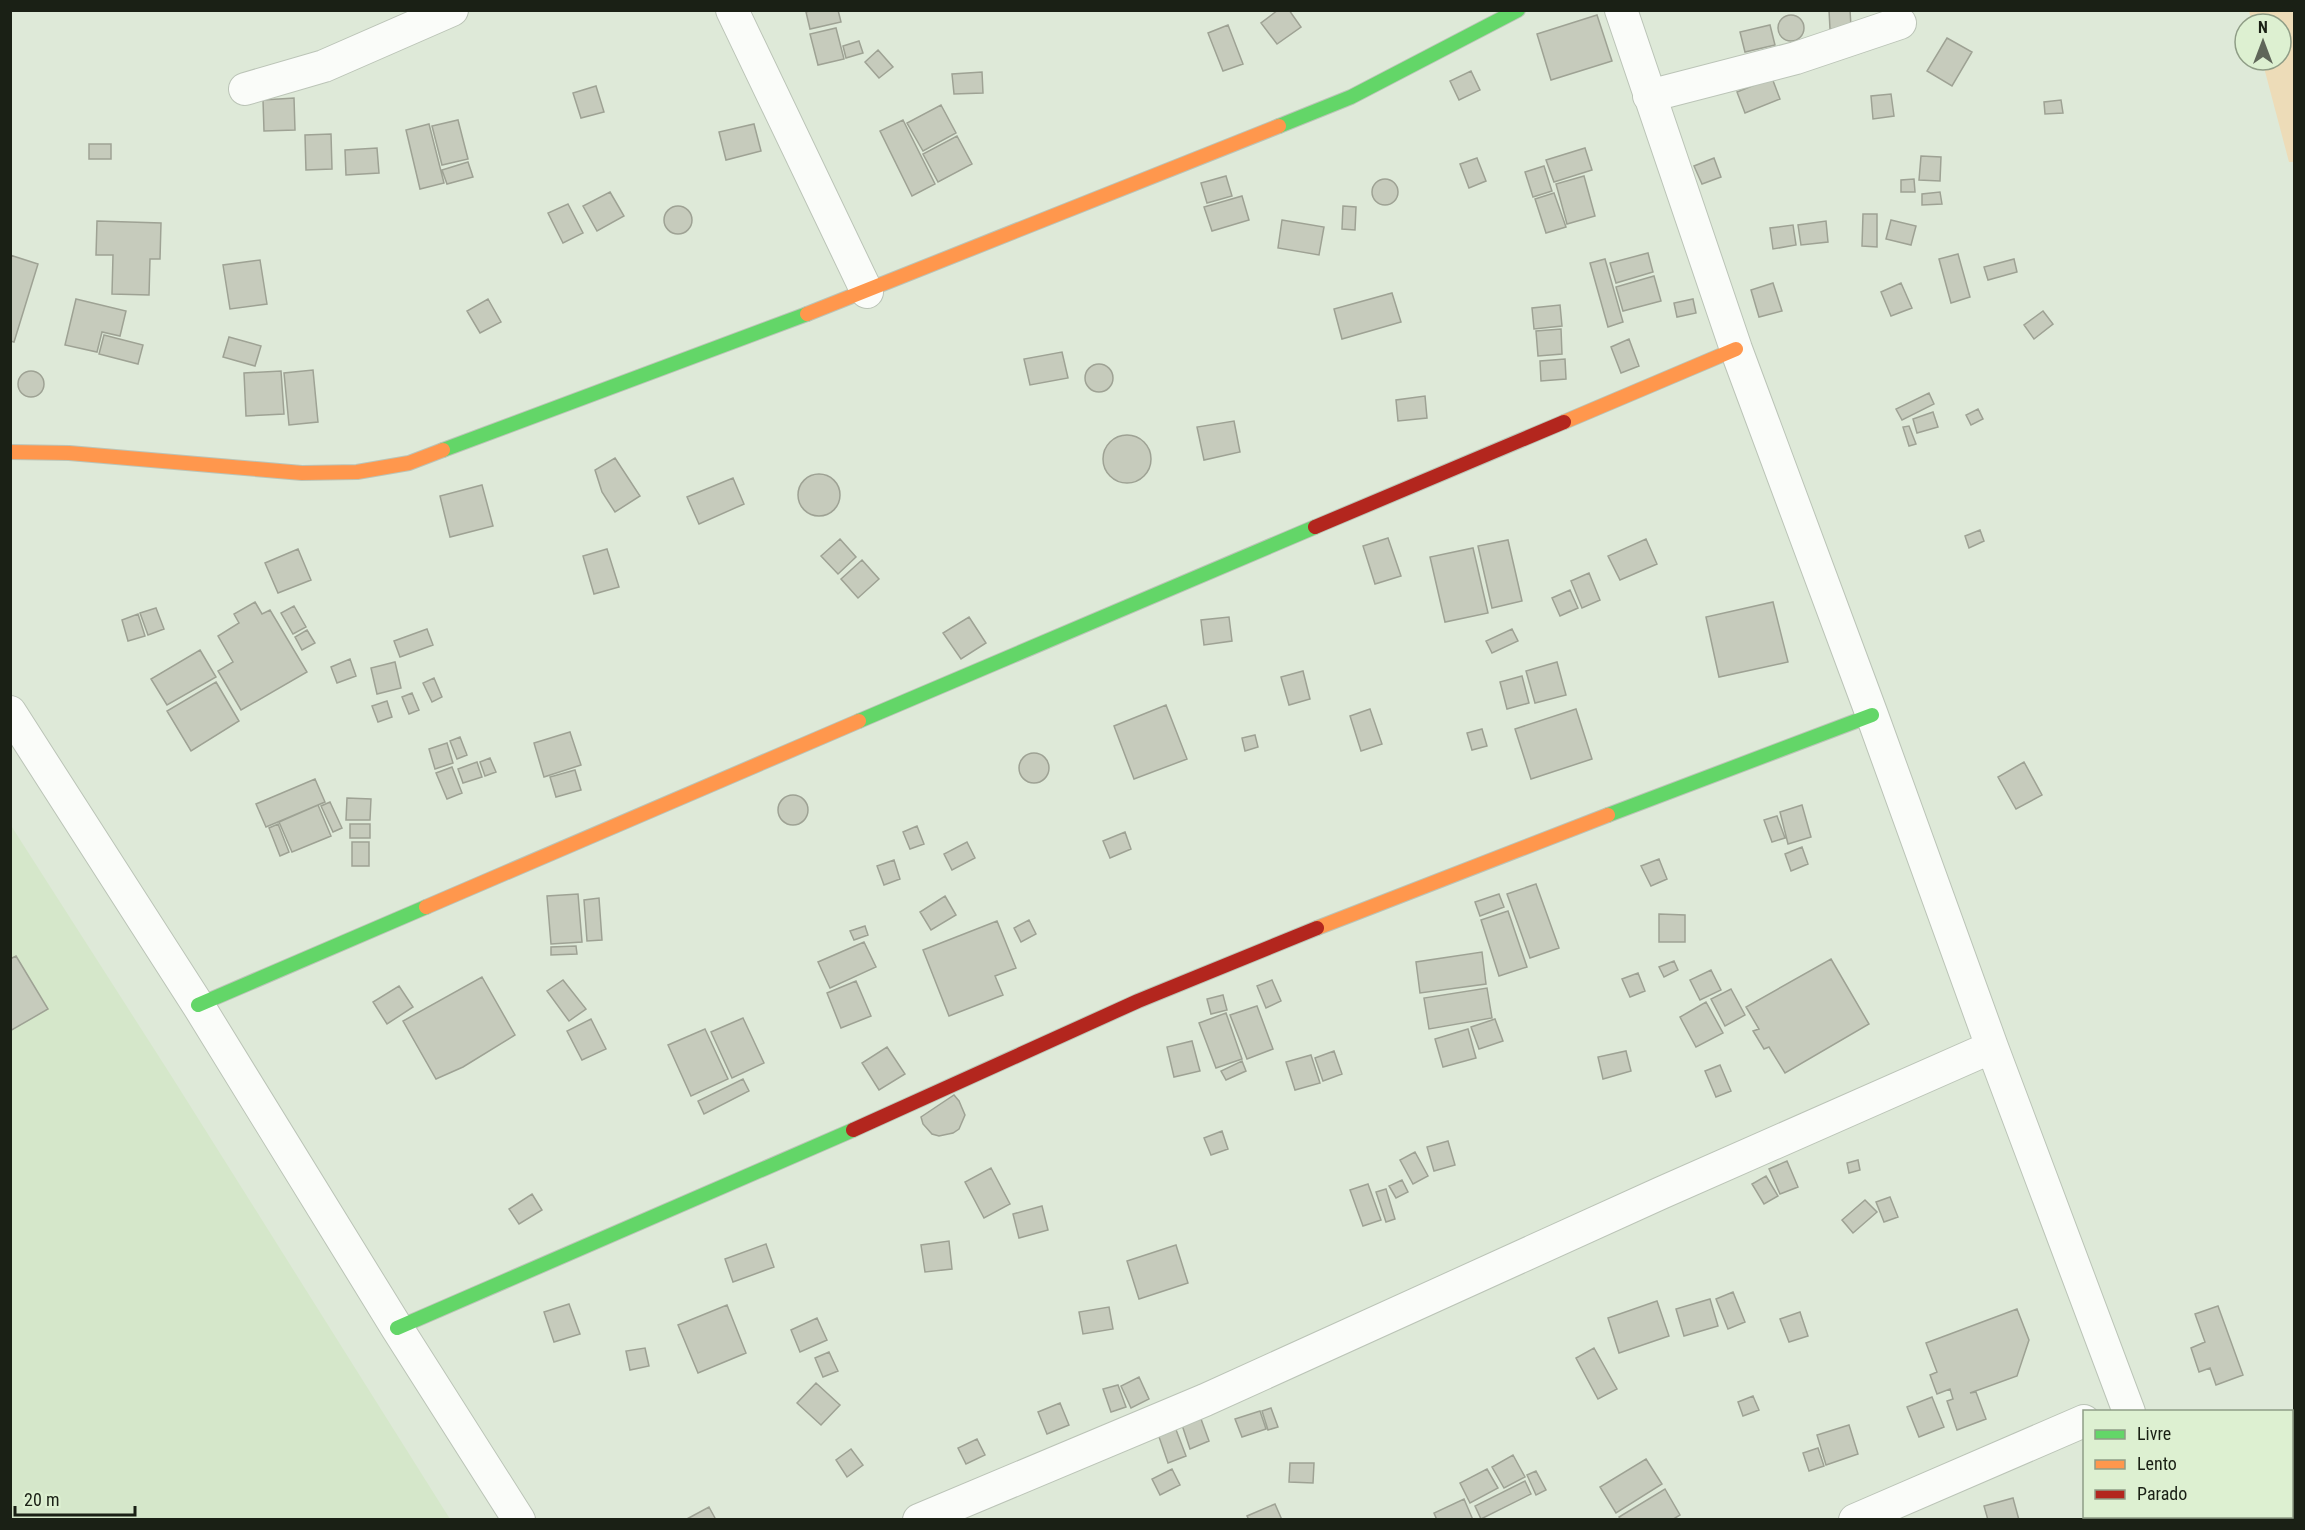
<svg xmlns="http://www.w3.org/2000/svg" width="2305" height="1530" font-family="'Roboto Condensed',sans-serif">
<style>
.built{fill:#d5e7ca}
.green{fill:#eddcb8}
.building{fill:#c6cbbc;stroke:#9ea294;stroke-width:1.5}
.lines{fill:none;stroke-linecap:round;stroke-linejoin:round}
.street-casing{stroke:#bbc4b7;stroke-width:34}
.fast-casing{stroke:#bbc4b7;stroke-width:16}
.slow-casing{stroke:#bbc4b7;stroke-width:16}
.jam-casing{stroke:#bbc4b7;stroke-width:16}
.street{stroke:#fafcf9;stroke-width:32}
.fast{stroke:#63d668;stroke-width:14}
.slow{stroke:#ff974d;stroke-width:14}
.jam{stroke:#b3261e;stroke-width:14}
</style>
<rect width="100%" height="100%" fill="#dee9d8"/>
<path class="built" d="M10,824L172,1077L450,1519H11Z"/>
<path class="green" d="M2249,11H2294V162H2289L2262,60H2281V24H2252Z"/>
<path class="building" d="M812,10H838L841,22L810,29L806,12Z
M1278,10H1289L1301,27L1277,44L1261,23Z
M1829,10H1850L1851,27L1830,29Z
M1597,15L1612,61L1551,80L1537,34Z
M1778 28a13 13 0 1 1 26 0a13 13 0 1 1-26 0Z
M1228,25L1243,64L1223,71L1208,33Z
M1770,25L1775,45L1745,52L1740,32Z
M836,28L844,59L818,65L810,34Z
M1947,38L1972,52L1952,86L1927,71Z
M859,41L863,53L846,58L843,46Z
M878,50L893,67L879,78L865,62Z
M1471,71L1480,90L1459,100L1450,81Z
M982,72L983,93L954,94L952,74Z
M1772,78L1780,99L1745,113L1737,92Z
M596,86L604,112L581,118L573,93Z
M1891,94L1894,116L1873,119L1871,96Z
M294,98L295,130L264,131L263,100Z
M2061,100L2063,113L2045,114L2044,102Z
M941,105L956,133L923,151L907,123Z
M458,120L468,159L442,165L432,126Z
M903,120L935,184L912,196L880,131Z
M429,124L444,183L420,189L406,130Z
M754,124L761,151L726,160L719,132Z
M331,134L332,169L306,170L305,135Z
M957,136L972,164L938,182L923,154Z
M89,144H111V159H89Z
M377,148L379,173L346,175L345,150Z
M1585,148L1592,170L1554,182L1546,160Z
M1921,156L1941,157L1940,181L1919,180Z
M1477,158L1486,181L1469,188L1460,164Z
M1714,158L1721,177L1702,184L1694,166Z
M468,162L473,177L447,184L442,170Z
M1544,166L1552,191L1533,197L1525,172Z
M1226,176L1232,196L1207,203L1201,183Z
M1584,176L1595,216L1567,224L1556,184Z
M1914,179L1915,192H1901V180Z
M1372 192a13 13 0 1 1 26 0a13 13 0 1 1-26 0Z
M610,192L624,216L597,231L583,206Z
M1940,192L1942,204L1922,205V194Z
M1554,193L1566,227L1546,233L1535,199Z
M1242,196L1249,220L1212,231L1204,207Z
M568,204L583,233L563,243L548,213Z
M664 220a14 14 0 1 1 28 0a14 14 0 1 1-28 0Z
M1343,206L1356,207L1355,230L1342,229Z
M1863,214H1877V247L1862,246Z
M1282,220L1324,227L1319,255L1278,248Z
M1891,220L1916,226L1911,245L1886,239Z
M97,221L161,223L160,259H150L149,295L112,294L113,255H96Z
M1826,221L1828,242L1801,245L1798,225Z
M1793,225L1796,245L1773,249L1770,228Z
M1648,253L1653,272L1616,283L1610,263Z
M1958,254L1970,297L1951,303L1939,259Z
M10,255L38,264L14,342L10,341Z
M1605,259L1623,322L1608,327L1590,263Z
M2014,259L2017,272L1988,280L1984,267Z
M260,260L267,304L230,309L223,265Z
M1654,276L1661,301L1623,311L1616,287Z
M1773,283L1782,311L1759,317L1751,290Z
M1901,283L1912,308L1891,316L1881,292Z
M1392,293L1401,322L1342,339L1334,309Z
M76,299L126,311L120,336L102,332L97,352L65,345Z
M488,299L501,322L480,333L467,311Z
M1693,299L1696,313L1677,317L1674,303Z
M1560,305L1562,326L1534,329L1532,308Z
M2043,311L2053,324L2034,339L2024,325Z
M1561,329L1562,354L1538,356L1536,331Z
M104,335L143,345L138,364L99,354Z
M229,337L261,346L255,366L223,357Z
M1629,339L1639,366L1621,373L1611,347Z
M1062,352L1068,378L1030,385L1024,359Z
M1565,359L1566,379L1541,381L1540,361Z
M1085 378a14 14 0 1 1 28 0a14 14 0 1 1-28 0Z
M313,370L318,422L289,425L284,373Z
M281,371L284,414L246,416L244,373Z
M18 384a13 13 0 1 1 26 0a13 13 0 1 1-26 0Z
M1929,393L1934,404L1902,420L1896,409Z
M1425,396L1427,418L1398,421L1396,400Z
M1978,409L1983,419L1971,425L1966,415Z
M1933,412L1938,427L1917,433L1913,419Z
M1234,421L1240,452L1204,460L1197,427Z
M1909,426L1916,444L1909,446L1903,427Z
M1103 459a24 24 0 1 1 48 0a24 24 0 1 1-48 0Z
M615,458L640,496L615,512L602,492L595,470Z
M798 495a21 21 0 1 1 42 0a21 21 0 1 1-42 0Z
M733,478L744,504L699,524L687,497Z
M482,485L493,526L450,537L440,496Z
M1980,530L1984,541L1969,548L1965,536Z
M1388,538L1401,576L1375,584L1363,546Z
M840,539L856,557L838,574L821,556Z
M1646,539L1657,564L1620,580L1608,556Z
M1508,540L1522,601L1492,608L1478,546Z
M1473,548L1488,613L1445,622L1430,557Z
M298,549L311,580L278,593L265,563Z
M607,549L619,587L594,594L583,556Z
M862,560L879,579L858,598L841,579Z
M1589,573L1600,600L1582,608L1571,581Z
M1570,590L1578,608L1560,616L1552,598Z
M255,602L262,614L270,610L307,672L241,710L218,671L233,662L218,636L239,623L234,614Z
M1773,602L1788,662L1719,677L1706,617Z
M294,606L306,627L293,634L281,613Z
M156,608L164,629L148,635L140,613Z
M138,614L145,636L128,641L122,620Z
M969,617L986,643L961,659L943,633Z
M1229,617L1232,641L1204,645L1201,620Z
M427,629L433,645L400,657L394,641Z
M1512,629L1518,641L1492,653L1486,641Z
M307,630L315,643L302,650L295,637Z
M200,650L216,677L167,705L151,679Z
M350,659L356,676L337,683L331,667Z
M395,662L401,688L377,694L371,668Z
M1557,662L1566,695L1535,703L1526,671Z
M1303,671L1310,699L1289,705L1281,677Z
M1522,676L1529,703L1507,709L1500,682Z
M434,678L442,697L432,702L423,683Z
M216,682L239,721L191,751L167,711Z
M412,693L419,710L409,714L402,697Z
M387,701L392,717L378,722L372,706Z
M1166,705L1187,759L1134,779L1114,726Z
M1370,709L1382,744L1361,751L1350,716Z
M1576,709L1592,759L1531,779L1515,729Z
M1482,729L1487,746L1472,750L1467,733Z
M570,732L581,765L544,777L534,743Z
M1255,735L1258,747L1245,751L1242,738Z
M460,737L467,755L457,759L450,741Z
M447,743L453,763L435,769L429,749Z
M1019 768a15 15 0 1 1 30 0a15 15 0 1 1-30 0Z
M490,758L496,772L485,776L480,762Z
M477,762L482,777L463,783L458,769Z
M2024,762L2042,795L2016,809L1998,777Z
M452,767L462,793L447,799L436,773Z
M575,770L581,790L556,797L550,777Z
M315,779L325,802L266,827L256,804Z
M778 810a15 15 0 1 1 30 0a15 15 0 1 1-30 0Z
M347,798L371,799L370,820H346Z
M330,802L342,828L333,832L321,806Z
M318,805L331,836L292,852L279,822Z
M1802,805L1811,837L1788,844L1780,812Z
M1777,816L1785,838L1772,842L1764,820Z
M278,824L289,852L280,856L269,828Z
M350,824H370V838H350Z
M917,826L924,844L910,849L903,832Z
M1125,832L1131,849L1110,858L1103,841Z
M352,842H369V866H352Z
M967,842L975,858L952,870L944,854Z
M1802,847L1808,864L1791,871L1785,854Z
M1659,859L1667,879L1651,886L1641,866Z
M894,860L900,879L884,885L877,866Z
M1536,884L1559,948L1530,958L1507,894Z
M578,894L582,942L551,944L547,896Z
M1499,894L1504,907L1480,916L1475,902Z
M945,896L956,915L931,930L920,912Z
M599,898L602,940L587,941L584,900Z
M1508,911L1527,967L1499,976L1481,920Z
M1659,914L1685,915V942H1659Z
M1029,920L1036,934L1021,942L1014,928Z
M997,921L1016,968L995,976L1003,995L949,1016L923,950Z
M865,926L868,935L854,940L850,931Z
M864,942L876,967L830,988L818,962Z
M576,946L577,954L551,955V947Z
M1482,952L1486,984L1420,993L1416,962Z
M16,956L48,1009L10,1031V959Z
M1831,959L1869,1024L1785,1073L1769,1047L1764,1049L1753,1031L1759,1029L1746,1007Z
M1674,961L1678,970L1664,977L1659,967Z
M1711,970L1721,990L1700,1000L1690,980Z
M1638,973L1645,991L1630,997L1622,979Z
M482,977L515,1035L463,1067L436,1079L403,1021Z
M563,980L586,1009L569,1021L547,991Z
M1272,980L1281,1001L1266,1008L1257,986Z
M856,981L871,1016L841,1028L827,993Z
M399,986L413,1007L387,1024L373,1002Z
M1487,988L1492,1018L1429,1029L1424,998Z
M1731,989L1745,1015L1725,1026L1711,999Z
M1223,995L1227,1010L1211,1014L1207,999Z
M1706,1002L1723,1033L1696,1047L1680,1017Z
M1257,1006L1273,1049L1247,1059L1230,1015Z
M1226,1013L1242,1059L1216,1068L1199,1023Z
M743,1018L764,1063L732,1078L711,1032Z
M591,1019L606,1049L582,1060L567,1031Z
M1495,1019L1503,1041L1479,1049L1471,1027Z
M705,1029L728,1079L691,1096L668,1045Z
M1468,1029L1476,1058L1443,1067L1435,1039Z
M1192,1041L1200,1071L1174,1077L1167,1047Z
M887,1047L905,1074L879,1090L862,1063Z
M1334,1051L1342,1074L1323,1081L1315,1058Z
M1626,1051L1631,1071L1603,1079L1598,1057Z
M1311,1055L1320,1083L1295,1090L1286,1062Z
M1242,1061L1246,1071L1226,1080L1221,1071Z
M1720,1065L1731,1091L1716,1097L1705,1071Z
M743,1079L749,1091L704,1114L698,1101Z
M954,1095L959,1101L965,1115L959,1129L953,1133L939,1136L932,1134L923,1124L921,1117Z
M1222,1131L1228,1149L1211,1155L1204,1138Z
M1448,1141L1455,1165L1434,1171L1427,1147Z
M1415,1152L1428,1176L1413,1184L1400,1160Z
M1858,1160L1860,1170L1849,1173L1847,1163Z
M1787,1161L1798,1187L1780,1194L1769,1169Z
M991,1168L1010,1204L984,1218L965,1182Z
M1766,1176L1778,1196L1764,1204L1752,1184Z
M1402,1180L1408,1192L1396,1198L1389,1186Z
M1368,1184L1381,1220L1363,1226L1350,1190Z
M1386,1189L1395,1219L1386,1222L1376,1192Z
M532,1194L542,1210L519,1224L509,1209Z
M1890,1197L1898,1217L1884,1222L1876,1202Z
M1865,1200L1877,1212L1853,1233L1842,1220Z
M1042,1206L1048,1230L1019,1238L1013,1214Z
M949,1241L952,1269L925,1272L921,1245Z
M766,1244L774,1267L733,1282L725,1259Z
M1176,1245L1188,1283L1139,1299L1127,1261Z
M1733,1292L1745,1322L1728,1329L1716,1299Z
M1710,1299L1718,1326L1684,1336L1676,1309Z
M1657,1301L1669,1336L1619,1353L1608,1318Z
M569,1304L580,1334L554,1342L544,1312Z
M727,1305L746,1353L698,1373L678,1325Z
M2218,1306L2243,1375L2216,1385L2210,1368L2199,1372L2191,1348L2205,1342L2195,1314Z
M1109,1307L1113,1329L1083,1334L1079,1312Z
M2017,1309L2029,1340L2017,1376L1970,1393L1976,1392L1986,1419L1957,1430L1947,1401L1953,1399L1950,1389L1937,1394L1930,1375L1937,1372L1926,1343Z
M1800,1312L1808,1336L1789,1342L1780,1319Z
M817,1318L827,1340L800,1352L791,1330Z
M645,1348L649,1366L630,1370L626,1351Z
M1594,1348L1617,1389L1598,1399L1576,1358Z
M829,1352L838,1371L823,1377L815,1358Z
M1139,1377L1149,1399L1131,1408L1121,1386Z
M816,1383L840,1405L821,1425L797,1403Z
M1118,1385L1126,1407L1111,1412L1103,1389Z
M1753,1396L1759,1410L1743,1416L1738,1402Z
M1932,1397L1944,1427L1919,1437L1907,1407Z
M1060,1403L1069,1425L1047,1434L1038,1412Z
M1271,1408L1278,1427L1268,1430L1262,1411Z
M1260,1411L1266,1429L1242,1437L1235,1419Z
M1201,1419L1209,1441L1190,1449L1182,1425Z
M1849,1425L1858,1454L1826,1465L1817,1435Z
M1175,1427L1186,1456L1168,1463L1158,1434Z
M977,1439L985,1455L966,1464L958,1448Z
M1818,1448L1824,1466L1809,1471L1803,1453Z
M851,1449L863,1465L847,1477L836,1460Z
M1513,1455L1525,1477L1504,1488L1492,1467Z
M1646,1459L1662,1484L1616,1513L1600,1487Z
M1290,1463H1314L1313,1483L1289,1482Z
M1172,1469L1180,1485L1160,1495L1152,1479Z
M1487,1469L1498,1488L1470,1503L1460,1483Z
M1536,1471L1546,1490L1536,1495L1527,1475Z
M1525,1481L1531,1494L1481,1519L1475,1506Z
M1665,1489L1680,1515L1672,1520H1621L1619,1517Z
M2013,1498L2019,1520H1988L1984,1506Z
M1464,1499L1473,1520H1437L1434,1513Z
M1275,1504L1282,1520H1249L1247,1516Z
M709,1507L716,1520H685Z"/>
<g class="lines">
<g class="street-casing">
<path id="street" d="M732,10L867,292
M1621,10L1736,349L1872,715L1992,1047L2129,1412
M245,89L324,66L452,10
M1649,96L1796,58L1900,23
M10,712L198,1005L397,1328L519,1520
M2164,1516L2165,1520
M919,1520L1205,1400L1661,1193L1992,1047
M1855,1520L2084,1421"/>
</g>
<g class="fast-casing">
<path id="fast" d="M1279,126L1351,97L1518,10
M443,450L807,314
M859,721L1315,527
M1608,815L1872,715
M198,1005L426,907
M397,1328L853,1130"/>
</g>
<g class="slow-casing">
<path id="slow" d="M807,314L1279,126
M1564,422L1736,349
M10,452L69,453L302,473L357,472L409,463L443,450
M426,907L859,721
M1317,928L1608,815"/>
</g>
<g class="jam-casing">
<path id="jam" d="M1315,527L1564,422
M853,1130L1138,1001L1317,928"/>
</g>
<use href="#street" class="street"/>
<use href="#fast" class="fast"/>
<use href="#slow" class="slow"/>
<use href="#jam" class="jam"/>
</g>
<rect width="2305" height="1530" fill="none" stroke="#1a2015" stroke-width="24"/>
<rect x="2083" y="1410" width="210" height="108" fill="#ddf0d1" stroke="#8f9d86" stroke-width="1.5"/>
<rect x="2095" y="1430" width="30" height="9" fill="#63d668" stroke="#8f9d86" stroke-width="1.5"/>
<text x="2137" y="1440" font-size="18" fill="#1a2015">Livre</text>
<rect x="2095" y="1460" width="30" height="9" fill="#ff974d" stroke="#8f9d86" stroke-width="1.5"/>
<text x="2137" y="1470" font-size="18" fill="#1a2015">Lento</text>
<rect x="2095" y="1490" width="30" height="9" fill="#b3261e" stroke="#8f9d86" stroke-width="1.5"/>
<text x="2137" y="1500" font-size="18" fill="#1a2015">Parado</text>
<g transform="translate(2263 42)"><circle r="28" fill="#ddf0d1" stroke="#8f9d86" stroke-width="1.5"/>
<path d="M0-4.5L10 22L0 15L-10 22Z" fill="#5f6659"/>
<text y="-9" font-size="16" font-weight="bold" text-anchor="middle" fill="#1a2015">N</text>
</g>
<path d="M15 1506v9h120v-9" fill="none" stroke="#1a2015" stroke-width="3"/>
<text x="24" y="1506" font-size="18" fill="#1a2015" stroke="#ddf0d1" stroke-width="4.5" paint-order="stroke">20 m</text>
</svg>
